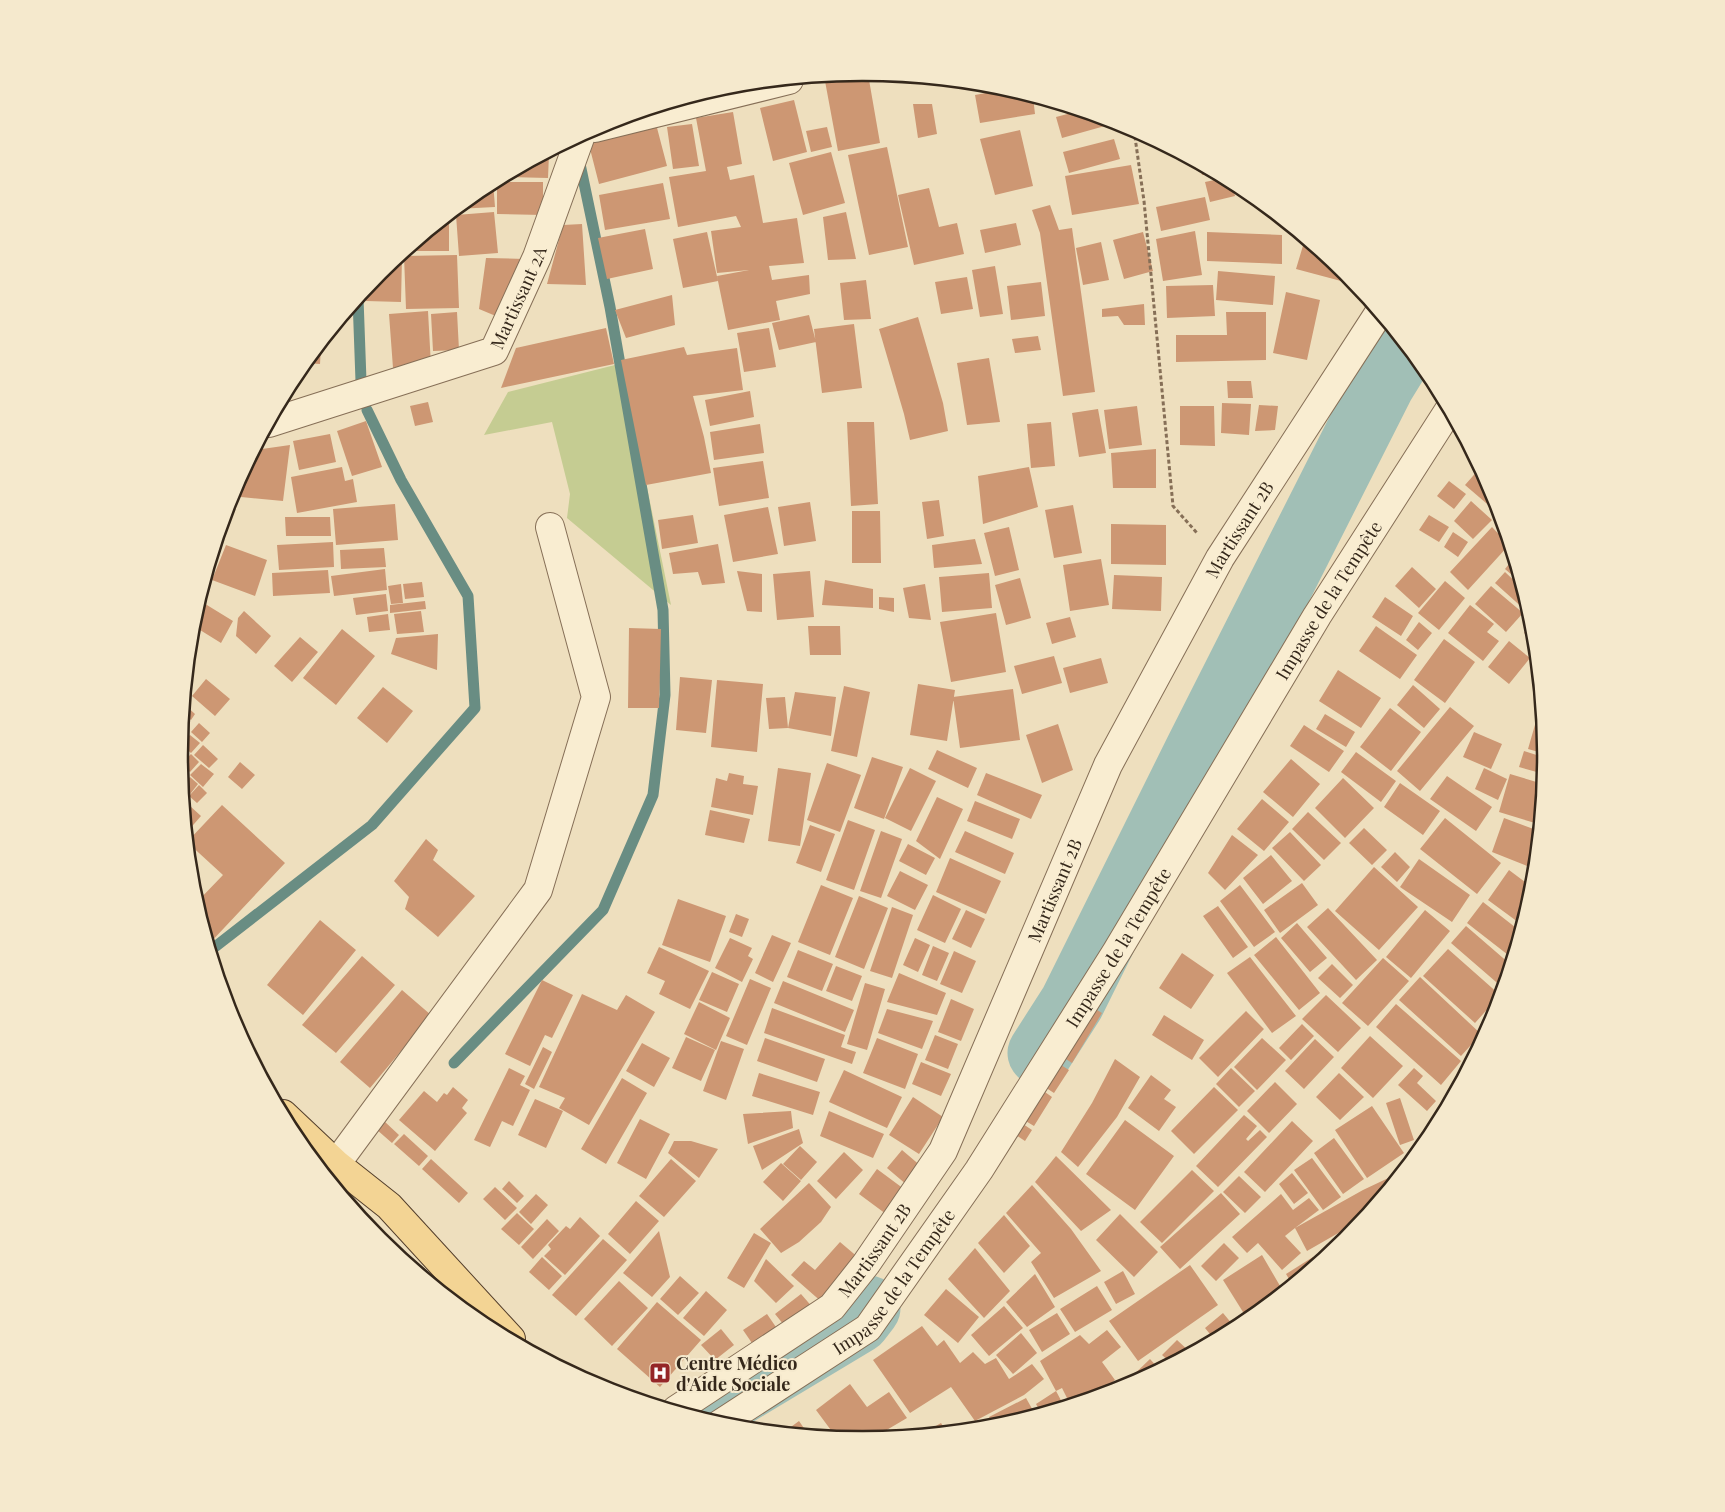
<svg xmlns="http://www.w3.org/2000/svg" width="1725" height="1512" font-family="'Playfair Display',serif">
<style>
.green{fill:#c5cc92}
.lines{fill:none;stroke-linecap:round;stroke-linejoin:round}
.stream{stroke:#698d83;stroke-width:11}
.river{stroke:#a1bfb6;stroke-width:65}
.building{fill:#cd9773}
.minor-casing{stroke:#866f57;stroke-width:30}
.major-casing{stroke:#533e2b;stroke-width:30}
.path{stroke:#866f57;stroke-width:3;stroke-dasharray:4 2.5;stroke-linecap:butt}
.minor{stroke:#f9edd1;stroke-width:28}
.major{stroke:#f3d494;stroke-width:28}
.labels{text-anchor:middle;dominant-baseline:central;stroke-width:4;stroke-linejoin:round;paint-order:stroke}
.street-label{font-size:18px;fill:#35281b;stroke:#f5e9cd}
.poi-label{font-size:18px;font-weight:bold;fill:#35281b;stroke:#f5e9cd;text-anchor:start}
.rim{fill:none;stroke:#35281b;stroke-width:2.5}
</style>
<rect width="100%" height="100%" fill="#eedfbe"/>
<path class="green" d="M621,360L671,605L567,518L570,494L552,422L484,435L508,392L615,365Z"/>
<g class="lines">
<path class="stream" d="M358,298L361,381
M211,950L372,825L475,708L468,596L401,480L367,410
M454,1063L603,910L653,795L665,695L663,610L610,307L580,164"/>
<path class="river" d="M1040,1053L1072,1003L1197,751L1382,385L1406,346
M698,1417L858,1321L868,1308"/>
</g>
<path class="building" d="M868,74L880,143L838,151L825,81Z
M1007,89L1033,97L1035,114L980,123L975,95Z
M794,100L807,152L773,161L760,108Z
M913,104H932L937,134L918,138Z
M1079,111L1111,121L1112,124L1062,138L1056,117Z
M733,112L742,164L727,167L730,180L754,175L763,223L797,218L804,263L769,266L772,280L809,275L810,294L776,301L780,320L728,330L718,281L683,288L673,239L707,232L718,281L717,276L749,270L717,273L711,231L741,227L736,216L678,227L669,177L706,171L696,118Z
M656,124L667,166L599,184L588,141Z
M692,124L699,166L673,169L667,127Z
M827,127L832,147L811,152L806,131Z
M1020,130L1033,186L995,195L980,139Z
M1114,139L1120,159L1069,173L1063,152Z
M887,147L908,247L869,255L848,155Z
M831,152L845,203L803,215L789,163Z
M546,154H549L548,178L503,177Z
M1131,165L1139,204L1072,215L1065,176Z
M1200,165L1210,171L1214,173L1202,175Z
M1224,178L1232,183L1235,196L1210,202L1205,182Z
M493,182L495,207L456,209L483,188Z
M497,182H543V215L497,214Z
M663,183L670,219L605,230L599,195Z
M929,188L939,227L957,223L964,254L914,265L898,195Z
M1205,197L1210,220L1161,231L1156,207Z
M1050,205L1059,230L1072,228L1095,392L1063,396L1040,233L1032,210Z
M494,212L498,253L459,256L456,215Z
M846,212L856,259L828,260L823,217Z
M446,218H449V251H405Z
M1016,223L1021,245L985,253L980,230Z
M582,224L586,285L547,284L563,225Z
M645,229L653,269L607,279L598,238Z
M1195,231L1202,275L1163,281L1156,239Z
M1143,232L1153,271L1124,279L1113,240Z
M1207,232L1282,235V264L1207,261Z
M1305,239L1346,273L1356,285L1296,269Z
M1101,242L1109,280L1083,285L1076,248Z
M457,255L459,308L406,309L404,256Z
M398,257H402L401,302L366,301V289L379,272Z
M486,258L525,259L503,319L479,309Z
M995,266L1003,314L980,317L972,270Z
M1218,271L1275,276L1273,305L1216,300Z
M967,277L973,309L941,314L935,282Z
M866,280L871,319L844,320L840,283Z
M1041,282L1045,316L1011,320L1007,286Z
M1213,285L1215,316L1167,318L1166,286Z
M1286,292L1320,300L1307,360L1273,353Z
M672,295L675,325L626,338L615,310Z
M1144,304L1145,325H1124L1118,316L1102,317V309Z
M428,311L431,366L393,368L389,314Z
M457,312L459,350L433,351L431,314Z
M1226,312H1266V360L1176,362V335H1227Z
M809,315L816,342L779,350L772,323Z
M918,317L943,403L948,431L910,440L904,414L879,329Z
M854,324L862,388L822,393L814,329Z
M606,328L614,364L501,388L516,348Z
M769,328L776,367L744,372L737,333Z
M1038,336L1041,350L1015,353L1012,339Z
M319,346H321L320,364L305,363Z
M684,347L687,355L737,348L743,390L693,396L704,437L711,473L646,485L621,360Z
M989,358L1000,422L967,425L957,363Z
M1227,381H1251L1253,398H1228Z
M750,391L754,417L710,426L705,400Z
M428,402L433,422L415,426L410,406Z
M1222,403L1251,404L1249,435L1221,433Z
M1259,405L1278,406L1275,430L1255,431Z
M1137,406L1142,445L1109,449L1104,410Z
M1180,406H1214L1215,446L1180,445Z
M1098,409L1106,453L1079,457L1072,413Z
M366,421L382,467L352,476L337,431Z
M847,422H874L878,504L851,506Z
M1051,422L1055,466L1031,468L1027,424Z
M760,424L764,453L714,460L710,432Z
M330,434L336,462L299,470L293,441Z
M290,445L283,501L231,496L255,450Z
M1156,449V488H1113L1111,453Z
M763,461L769,498L719,506L713,468Z
M342,467L345,481L353,479L357,502L297,513L291,477Z
M1029,467L1038,507L983,524L978,476Z
M1480,468L1494,495L1497,504L1493,509L1465,485Z
M1449,481L1466,494L1454,509L1437,496Z
M939,500L944,536L927,539L922,502Z
M1471,501L1492,520L1473,539L1454,521Z
M810,502L816,541L784,546L778,507Z
M395,504L398,540L336,545L333,509Z
M1073,505L1082,553L1054,558L1045,510Z
M768,507L778,554L733,562L724,515Z
M852,511H880L881,563H852Z
M693,515L698,543L662,549L658,520Z
M1429,515L1449,527L1439,542L1419,530Z
M285,517H330L331,536H286Z
M1111,524L1166,525V565L1111,564Z
M1009,527L1019,570L995,576L984,533Z
M1492,527L1509,545L1468,590L1450,572Z
M1453,532L1468,542L1458,557L1444,547Z
M975,539L982,564L934,568L932,545Z
M333,542L334,567L279,570L277,545Z
M718,544L725,583L702,585L698,572L673,574L669,553Z
M226,545L267,560L255,596L212,580Z
M384,548L386,567L341,569L340,550Z
M1101,559L1109,605L1070,611L1063,565Z
M1513,559L1520,582L1505,569Z
M1412,567L1436,589L1419,608L1395,586Z
M385,569L387,590L334,596L331,576Z
M328,570L330,593L273,596L272,573Z
M737,571L762,574V612L747,611Z
M810,571L814,617L777,620L773,574Z
M1505,572L1522,588L1528,607L1525,610L1495,583Z
M989,573L992,608L942,612L939,577Z
M1114,575L1162,577L1161,611L1112,609Z
M1020,578L1031,618L1006,625L995,585Z
M825,580L873,589V608L822,605Z
M1445,581L1465,598L1439,630L1418,613Z
M422,582L424,597L405,599L403,584Z
M401,584L403,603L391,604L388,586Z
M925,584L931,620L909,618L903,588Z
M1491,586L1523,613L1506,632L1475,604Z
M386,594L388,611L356,615L353,598Z
M879,597L894,598V612L879,609Z
M1385,597L1413,616L1401,636L1372,617Z
M425,601L426,609L390,613V605Z
M202,602L233,621L221,643L192,625L194,615Z
M1470,605L1494,624L1487,632L1499,641L1483,661L1448,633Z
M244,611L271,636L256,654L236,636L238,618Z
M421,611L424,632L397,634L394,614Z
M996,613L1006,672L951,682L940,622Z
M388,614L390,630L369,632L367,617Z
M1070,617L1076,637L1052,644L1046,623Z
M1532,620L1533,623L1535,641L1524,633Z
M1419,622L1432,633L1418,650L1406,640Z
M808,626H840L841,655H810Z
M1376,626L1417,655L1400,679L1359,651Z
M629,628L661,629L659,708H628Z
M342,629L375,656L336,705L303,678Z
M438,634L437,670L391,654L396,638Z
M300,637L318,652L292,682L274,666Z
M1444,639L1475,662L1445,703L1414,680Z
M1509,641L1530,658L1509,684L1488,667Z
M1054,656L1062,683L1022,694L1014,666Z
M1101,658L1108,683L1070,693L1063,668Z
M1338,670L1381,698L1361,728L1319,701Z
M680,677L712,680L706,733L676,730Z
M206,679L230,699L215,716L192,696Z
M717,680L763,684L757,752L711,747Z
M918,684L955,690L947,741L910,735Z
M1413,685L1440,709L1424,728L1397,705Z
M844,686L870,692L857,757L831,751Z
M383,687L413,711L387,743L357,718Z
M1013,689L1020,740L960,748L953,697Z
M795,692L836,697L831,736L788,728Z
M785,697L788,728L769,729L766,698Z
M184,704L195,714L191,720L183,713Z
M1541,704L1546,754L1528,749Z
M1450,707L1474,726L1420,791L1397,771Z
M1390,708L1421,732L1391,771L1360,747Z
M1325,714L1355,732L1346,747L1316,729Z
M199,723L210,733L202,742L191,732Z
M1058,724L1073,770L1042,783L1026,735Z
M1304,725L1344,751L1329,772L1290,746Z
M1474,732L1502,744L1491,769L1463,757Z
M190,735L200,743L191,753L181,744Z
M181,745L189,753L183,760L179,757Z
M203,745L218,759L209,768L194,755Z
M937,750L977,768L968,788L928,769Z
M1524,751L1546,758L1544,774L1519,767Z
M1356,752L1396,781L1381,802L1341,772Z
M191,754L199,762L190,772L181,764Z
M872,757L903,767L884,819L854,808Z
M1291,759L1320,784L1293,817L1263,792Z
M240,762L255,775L242,789L228,777Z
M827,763L861,775L840,832L807,820Z
M201,764L214,774L203,787L190,775Z
M778,768L811,773L800,846L768,841Z
M910,768L936,781L911,831L885,818Z
M1484,768L1507,779L1498,800L1475,789Z
M729,773L744,776L743,784L758,786L753,815L711,807L716,778L727,781Z
M986,773L1042,795L1031,819L977,795Z
M1510,774L1543,784L1542,800L1535,823L1499,812Z
M1447,776L1492,807L1476,831L1430,799Z
M190,777L198,784L184,802L181,781L184,783Z
M1343,778L1374,808L1345,838L1315,808Z
M1400,783L1440,811L1423,835L1384,807Z
M199,785L207,793L197,803L189,796Z
M937,797L963,809L940,859L916,841Z
M1262,799L1289,822L1264,851L1237,829Z
M975,801L1020,819L1012,839L967,821Z
M222,805L285,863L209,944L196,903L223,875L187,842Z
M190,806L201,816L187,832L185,812Z
M710,810L750,819L744,843L705,835Z
M1308,812L1341,843L1324,860L1292,829Z
M1445,818L1501,863L1477,894L1420,849Z
M1504,818L1539,831L1535,869L1492,852Z
M848,820L875,830L854,890L826,880Z
M810,825L835,834L821,872L796,863Z
M1364,828L1387,850L1372,865L1349,843Z
M881,831L902,839L881,898L860,891Z
M965,831L1014,853L1005,874L955,852Z
M1290,832L1321,865L1304,881L1272,848Z
M1232,835L1258,855L1225,890L1208,873Z
M426,839L438,850L433,860L475,896L438,937L405,909L409,897L394,881Z
M908,844L935,858L926,875L899,861Z
M1395,852L1410,867L1397,882L1381,867Z
M1271,855L1292,881L1263,904L1243,878Z
M950,858L1001,881L986,914L936,892Z
M1419,859L1470,895L1452,922L1400,887Z
M1374,867L1418,907L1379,950L1335,911Z
M1509,870L1533,888L1522,925L1488,900Z
M900,871L928,885L915,910L887,896Z
M1302,883L1318,905L1280,933L1264,910Z
M821,885L853,898L830,955L798,942Z
M1240,885L1275,932L1254,947L1220,901Z
M933,895L961,909L945,943L917,930Z
M859,896L888,908L864,969L835,957Z
M678,899L726,916L710,962L662,945Z
M1483,902L1520,931L1512,958L1467,923Z
M1218,906L1248,947L1233,958L1203,916Z
M892,907L913,915L892,978L870,971Z
M1328,908L1377,960L1356,980L1307,927Z
M966,910L985,919L971,948L952,939Z
M1425,910L1450,931L1411,978L1386,957Z
M736,914L749,919L742,937L729,932Z
M320,920L356,950L303,1015L267,985Z
M1297,923L1327,958L1310,972L1281,938Z
M1466,926L1510,964L1503,988L1451,943Z
M772,935L791,943L773,982L755,973Z
M1276,937L1320,993L1299,1010L1254,955Z
M730,938L752,948L748,956L753,959L742,982L715,968Z
M915,938L930,945L918,972L903,965Z
M933,946L949,953L937,981L922,975Z
M659,947L709,971L690,1009L659,994L665,981L647,973Z
M1448,949L1500,995L1475,1023L1423,976Z
M798,950L833,964L822,991L787,977Z
M954,951L976,961L962,993L940,984Z
M1182,953L1214,975L1191,1009L1159,988Z
M362,956L395,985L336,1053L302,1025Z
M1250,957L1296,1016L1272,1033L1227,973Z
M1383,958L1409,981L1368,1026L1342,1003Z
M1332,964L1353,985L1340,998L1318,978Z
M836,966L862,976L852,1001L826,991Z
M712,972L739,984L727,1012L699,1000Z
M899,973L946,993L937,1015L887,1002Z
M1420,977L1481,1034L1461,1056L1399,1000Z
M750,979L771,988L747,1045L726,1036Z
M542,980L573,995L552,1038L545,1035L530,1066L505,1054Z
M783,981L854,1010L845,1032L774,1003Z
M865,983L885,989L867,1050L847,1044Z
M402,990L431,1015L370,1088L340,1062Z
M582,994L617,1010L626,995L655,1012L589,1125L559,1108L565,1098L539,1087Z
M1326,995L1361,1028L1338,1052L1302,1019Z
M951,999L974,1009L961,1041L938,1032Z
M699,1002L730,1018L716,1050L684,1034Z
M1087,1004L1102,1013L1072,1063L1057,1053Z
M1396,1004L1461,1061L1441,1085L1376,1027Z
M772,1008L845,1035L841,1047L856,1052L852,1064L764,1033Z
M887,1009L933,1021L922,1049L878,1033Z
M1246,1011L1264,1029L1218,1077L1199,1058Z
M1164,1015L1204,1040L1192,1060L1152,1035Z
M1302,1024L1314,1036L1291,1060L1279,1048Z
M935,1035L958,1044L948,1069L925,1060Z
M1370,1036L1403,1066L1373,1098L1341,1068Z
M686,1037L715,1050L701,1081L672,1068Z
M765,1038L825,1059L817,1082L757,1061Z
M877,1038L918,1054L905,1089L863,1073Z
M1262,1038L1286,1060L1257,1090L1234,1067Z
M1315,1039L1334,1057L1304,1089L1285,1071Z
M721,1041L744,1049L726,1100L703,1091Z
M642,1043L670,1058L654,1087L626,1071Z
M543,1047L552,1052L534,1089L525,1084Z
M1051,1059L1069,1070L1054,1093L1037,1082Z
M1115,1059L1140,1077L1117,1117L1078,1167L1061,1152L1092,1103Z
M921,1062L951,1074L941,1096L912,1084Z
M509,1068L525,1076L520,1085L530,1090L513,1126L502,1121L490,1147L474,1140Z
M1231,1068L1255,1091L1239,1107L1216,1084Z
M1414,1068L1423,1076L1417,1083L1436,1101L1427,1111L1398,1085Z
M844,1070L902,1097L887,1128L829,1102Z
M759,1073L820,1092L813,1115L752,1096Z
M1339,1073L1364,1097L1340,1120L1316,1097Z
M1151,1075L1171,1090L1164,1099L1176,1107L1159,1131L1128,1108Z
M622,1078L647,1093L606,1164L581,1149Z
M1275,1082L1297,1104L1269,1133L1247,1111Z
M453,1087L468,1100L462,1108L467,1113L435,1151L399,1120L424,1091L437,1102L444,1093L447,1095Z
M1214,1087L1238,1110L1194,1154L1171,1131Z
M1042,1090L1052,1097L1034,1126L1024,1120Z
M913,1097L943,1117L919,1154L889,1135Z
M1400,1098L1414,1140L1400,1145L1386,1103Z
M535,1099L563,1111L546,1148L518,1135Z
M1372,1106L1404,1153L1367,1178L1335,1130Z
M791,1111L793,1128L748,1144L743,1114Z
M829,1111L884,1134L873,1158L820,1136Z
M1244,1115L1257,1126L1246,1139L1248,1141L1260,1130L1267,1137L1218,1187L1196,1166Z
M640,1119L670,1134L646,1179L617,1163Z
M1125,1120L1174,1156L1135,1210L1086,1174Z
M384,1121L399,1135L392,1143L376,1129Z
M1292,1121L1313,1141L1265,1192L1244,1172Z
M1023,1124L1032,1130L1025,1141L1016,1135Z
M799,1129L803,1143L762,1170L753,1146Z
M404,1134L428,1156L419,1166L394,1144Z
M1334,1138L1364,1179L1343,1194L1314,1153Z
M674,1141H691L718,1149L699,1178L668,1153Z
M800,1146L817,1162L801,1180L783,1164Z
M902,1150L922,1167L907,1185L887,1168Z
M844,1152L863,1170L836,1199L817,1181Z
M1415,1155L1406,1166L1401,1172L1402,1160Z
M1056,1156L1111,1210L1081,1231L1035,1182Z
M1312,1158L1341,1197L1323,1210L1294,1170Z
M431,1159L468,1193L459,1203L422,1169Z
M671,1159L696,1181L664,1217L639,1196Z
M781,1163L801,1181L783,1201L763,1182Z
M877,1169L904,1189L886,1214L859,1194Z
M1192,1170L1214,1191L1162,1243L1140,1222Z
M1401,1172L1361,1220L1307,1251L1295,1228L1285,1236L1301,1253L1282,1270L1258,1243L1247,1253L1232,1237L1281,1194L1293,1210L1309,1198L1319,1210L1295,1228L1363,1190Z
M1292,1173L1308,1193L1294,1204L1279,1184Z
M1239,1176L1261,1197L1245,1213L1223,1192Z
M509,1181L524,1196L517,1203L502,1189Z
M809,1183L831,1207L821,1222L799,1242L781,1253L760,1229Z
M1032,1185L1071,1229L1101,1271L1054,1298L1031,1262L1041,1253L1006,1213Z
M495,1187L517,1208L505,1220L483,1199Z
M1221,1193L1240,1214L1180,1269L1160,1247Z
M536,1194L548,1205L531,1224L519,1212Z
M636,1201L659,1221L630,1254L608,1234Z
M517,1213L534,1229L519,1245L501,1229Z
M1120,1214L1158,1252L1134,1277L1096,1240Z
M1004,1215L1030,1246L1004,1273L978,1243Z
M580,1217L600,1236L565,1275L544,1256L551,1249L548,1245L566,1226L570,1229Z
M547,1219L559,1231L533,1259L521,1247Z
M659,1231L670,1277L652,1297L623,1273Z
M754,1233L771,1243L744,1288L727,1278Z
M603,1239L627,1260L576,1316L552,1295Z
M1345,1239V1240L1333,1250L1331,1246Z
M840,1242L860,1259L824,1304L791,1275L804,1261L815,1270Z
M1224,1243L1239,1258L1216,1281L1201,1266Z
M975,1248L1010,1291L984,1318L948,1279Z
M1262,1255L1283,1291L1248,1320L1223,1280Z
M542,1257L562,1276L549,1290L529,1272Z
M1313,1257L1316,1263L1292,1284L1286,1274Z
M766,1259L794,1286L776,1303L754,1281Z
M1190,1265L1218,1305L1138,1361L1109,1321Z
M1123,1271L1135,1294L1116,1304L1104,1282Z
M1035,1274L1055,1307L1027,1327L1006,1302Z
M680,1276L699,1293L678,1315L660,1299Z
M619,1281L648,1308L612,1346L584,1319Z
M1097,1286L1112,1310L1075,1332L1060,1309Z
M946,1289L979,1317L958,1343L924,1315Z
M706,1291L727,1310L704,1336L683,1318Z
M801,1294L814,1309L788,1330L775,1314Z
M657,1302L701,1340L660,1387L617,1349Z
M1004,1306L1023,1328L989,1356L971,1335Z
M1057,1313L1070,1334L1042,1352L1029,1330Z
M1223,1313L1233,1325L1214,1339L1205,1328Z
M767,1314L778,1330L754,1346L743,1330Z
M922,1326L937,1346L944,1340L960,1363L973,1352L985,1364L996,1358L1009,1379L1032,1364L1044,1379L1024,1395L975,1421L951,1387L910,1413L873,1360Z
M721,1329L734,1345L715,1360L701,1345Z
M1107,1330L1121,1347L1102,1362L1115,1380L1094,1397L1070,1404L1062,1388L1056,1391L1040,1361L1080,1335L1089,1344Z
M1021,1333L1037,1353L1013,1374L996,1355Z
M1177,1340L1190,1352L1171,1363L1162,1355Z
M1150,1359L1159,1369L1127,1386L1124,1384Z
M850,1384L867,1407L889,1392L907,1418L873,1438L862,1439L836,1437L816,1410Z
M1056,1391L1064,1406L1041,1413L1036,1404Z
M1026,1398L1035,1414L996,1426L986,1427L992,1424L989,1417Z
M799,1421L808,1434L784,1432Z
M941,1423L946,1431L924,1433Z"/>
<g class="lines">
<g class="minor-casing">
<g id="minor">
<path d="M595,128L789,80"/>
<path id="s1" d="M269,423L494,351L537,257L581,135"/>
<path d="M326,1175L336,1164L538,890L596,697L550,527"/>
<path id="s2" d="M676,1410L832,1307L866,1264L943,1151L1108,765L1220,558L1379,313"/>
<path id="s3" d="M720,1424L868,1328L979,1170L1117,951L1317,616L1449,410"/>
</g>
</g>
<g class="major-casing">
<path id="major" d="M283,1114L336,1164L389,1206L511,1339"/>
</g>
<path class="path" d="M1134,130L1144,201L1173,506L1197,533"/>
<use href="#minor" class="minor"/>
<use href="#major" class="major"/>
</g>
<defs>
<g id="hospital-square" transform="scale(1.125)"><rect x="-9" y="-9" width="18" height="18" rx="4" fill="#952628" stroke="#f5e9cd"/><path d="M-5-5h3v3.5h4V-5h3V5h-3V1.5h-4V5h-3Z" fill="#fff"/></g>
</defs>
<g fill-rule="evenodd">
<use href="#hospital-square" x="660" y="1373"/>
</g>
<g class="labels">
<g class="street-label">
<text stroke="none"><textPath href="#s1" startOffset="295">Martissant 2A</textPath></text>
<text stroke="none"><textPath href="#s2" startOffset="1068">Martissant 2B</textPath></text>
<text stroke="none"><textPath href="#s3" startOffset="1038">Impasse de la Tempête</textPath></text>
<text stroke="none"><textPath href="#s2" startOffset="662">Martissant 2B</textPath></text>
<text stroke="none"><textPath href="#s3" startOffset="632">Impasse de la Tempête</textPath></text>
<text stroke="none"><textPath href="#s2" startOffset="258">Martissant 2B</textPath></text>
<text stroke="none"><textPath href="#s3" startOffset="228">Impasse de la Tempête</textPath></text>
</g>
<g class="poi-label">
<text x="676" y="1363">Centre Médico<tspan x="676" dy="21">d'Aide Sociale</tspan></text>
</g>
</g>
<path d="M0 0H1725V1512H0ZM862 81H863A674 674 0 0 1 1537 755V757A674 674 0 0 1 863 1431H862A674 674 0 0 1 188 757V755A674 674 0 0 1 862 81Z" fill="#f5e9cd" fill-rule="evenodd"/>
<path class="rim" d="M862 81H863A674 674 0 0 1 1537 755V757A674 674 0 0 1 863 1431H862A674 674 0 0 1 188 757V755A674 674 0 0 1 862 81Z"/>
</svg>
